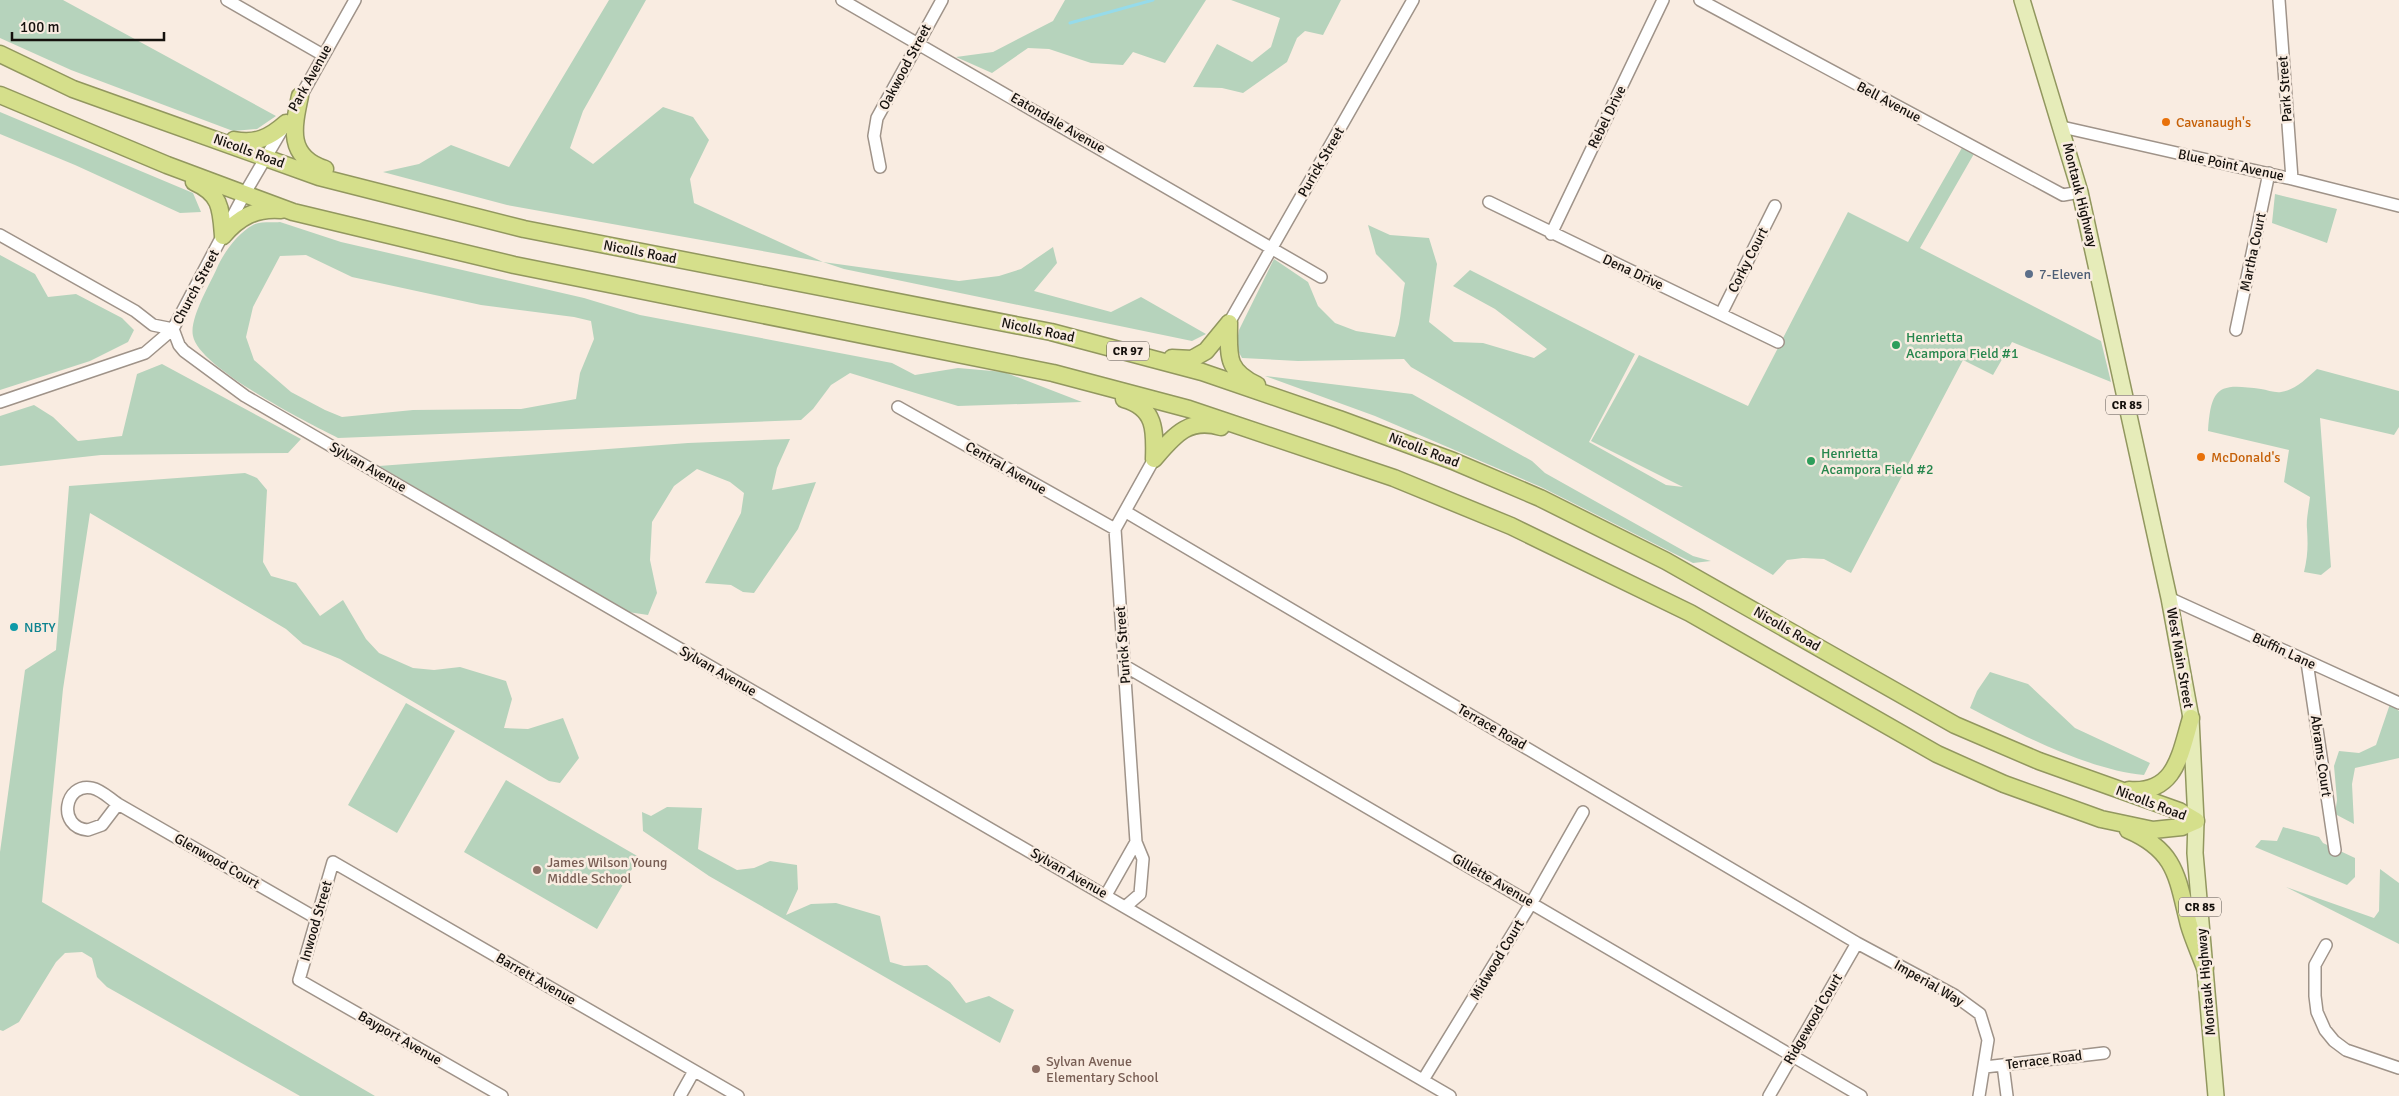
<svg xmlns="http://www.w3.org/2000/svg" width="2399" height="1096" font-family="Signika,sans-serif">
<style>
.green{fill:#b6d3bc;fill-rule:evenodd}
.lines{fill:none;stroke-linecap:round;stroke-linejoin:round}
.stream{stroke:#96dbea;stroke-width:3}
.minor-casing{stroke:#9f9389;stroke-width:14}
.major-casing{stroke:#92975f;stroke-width:18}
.highway-casing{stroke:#92975f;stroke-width:19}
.minor{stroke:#fff;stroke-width:11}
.major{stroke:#e6ecb9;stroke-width:15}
.highway{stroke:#d5df8b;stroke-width:16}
.food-dot{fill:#e8710a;stroke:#f9ece1;stroke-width:2}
.service-dot{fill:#5c6f8a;stroke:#f9ece1;stroke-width:2}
.leisure-dot{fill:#2e9e5b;stroke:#f9ece1;stroke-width:2}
.culture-dot{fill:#0f9aa8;stroke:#f9ece1;stroke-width:2}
.education-dot{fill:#8d6e63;stroke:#f9ece1;stroke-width:2}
.labels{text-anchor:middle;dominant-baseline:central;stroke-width:5;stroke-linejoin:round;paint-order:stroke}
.shield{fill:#f9ece1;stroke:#59534d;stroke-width:1}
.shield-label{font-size:12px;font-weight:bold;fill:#15110d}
.street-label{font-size:14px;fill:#15110d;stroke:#f9ece1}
.food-label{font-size:14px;fill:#c56008;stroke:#f9ece1;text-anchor:start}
.service-label{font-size:14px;fill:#4e5e75;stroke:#f9ece1;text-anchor:start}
.leisure-label{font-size:14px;fill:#27864d;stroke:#f9ece1;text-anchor:start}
.culture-label{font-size:14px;fill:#0d838f;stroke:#f9ece1;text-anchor:start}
.education-label{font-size:14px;fill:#785e54;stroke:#f9ece1;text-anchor:start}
</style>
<rect width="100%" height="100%" fill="#f9ece1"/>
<path class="green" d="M0,0H63L276,116L257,129L233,131L71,70L0,38Z
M609,0H646L583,111L570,148L593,164L663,107L693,117L709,140L690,179L694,203L823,262L959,281L999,276L1021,269L1053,247L1057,263L1034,291L1111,312L1141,297L1206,334L1192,341L844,269L823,262L507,205L383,172L419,164L451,145L509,167Z
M1065,0H1206L1165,63L1133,52L1123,65L1091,63L1049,49L1028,48L992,73L956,57L993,52L1053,21Z
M1231,0H1341L1323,35L1305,31L1297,38L1287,62L1243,93L1222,88L1193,87L1217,44L1252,62L1271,47L1280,18Z
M0,112L193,193L201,212L180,213L75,165L0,134Z
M1963,146L1975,152L1920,248L2101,341L2111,382L2012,342L1993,375L1963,360L1851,573L1824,559L1803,558L1787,560L1773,575L1411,367L1404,359L1298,361L1242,358L1236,347L1239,330L1274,259L1308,282L1318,306L1335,323L1356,331L1395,337C1402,321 1401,300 1405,283L1376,254L1368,225L1390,235L1429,238L1437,264L1429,322L1454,342L1483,343L1534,358L1547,349L1495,309L1453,286L1470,270L1635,354L1589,442L1666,485L1683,487L1591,441L1639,355L1748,406L1848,212L1908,242Z
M2275,194L2337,209L2327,243L2272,223Z
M280,222L341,242L584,298L640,315L892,363L915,375L958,368L1004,372L1082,402L958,406L850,373L831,385L813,409L801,420L338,438C308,423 199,368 193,336C189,319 210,284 217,268C224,252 238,233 253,225C260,221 272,223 280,222ZM306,255L352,277L481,305L574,317L591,321L594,339L580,373L576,399L521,409L413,410L342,417L325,410L291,392L254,360L246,337L253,307L280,256Z
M0,255L35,274L48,297L76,294L122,318L134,330L128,342L90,361L0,390Z
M162,364L301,439L288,453L101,455L0,466V416L34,405L53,417L78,441L122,436L137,374Z
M2317,369L2399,391V427L2394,435L2320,418L2331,567L2321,575L2304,572C2308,556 2308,544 2307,529C2306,519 2309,507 2310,497L2284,482L2289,450L2208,431C2211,386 2219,383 2261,389C2267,390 2275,393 2281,392C2295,390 2306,379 2317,369Z
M1265,376L1412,394L1532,461L1545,473L1693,556L1711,561L1693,563L1541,487L1375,416Z
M790,439L777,468L772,490L816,482L798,529L754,593L743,592L731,585L705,583L741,513L744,493L730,482L697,469L674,486L652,522L650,560L657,593L648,615L628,612L379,466L688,443Z
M245,473L257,478L267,490L263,562L271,576L296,583L320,616L343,600L366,639L379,653L413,668L434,670L460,667L506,681L512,699L504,728L528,729L563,718L579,758L560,783L549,781L340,659L303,644L286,629L90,513L63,689L42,902L375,1096H300L107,987L97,977L92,958L82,952L65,953L56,962L19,1022L3,1031L0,1030V852L25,670L56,650L69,486Z
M1990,672L2028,684L2075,728L2150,763L2144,775C2089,770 2019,734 1970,708L1977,691Z
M406,703L455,731L397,833L348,805Z
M2390,704L2399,711V758L2355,768L2352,784L2354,824L2335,814L2337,800L2334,766L2339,751L2359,753L2376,745Z
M506,780L639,857L597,929L464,852Z
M667,807L702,808L698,849L737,870L754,868L770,861L797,865L798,889L786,915L811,904L836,903L880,916L890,962L904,966L927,965L950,982L966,1003L989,996L1014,1010L1000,1043L709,876L643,831L642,812L651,816Z
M2283,827L2319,837L2323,843L2355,858V877L2347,885L2255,847L2261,840L2277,841Z
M2380,869L2399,883V944L2286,887L2374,918L2379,911Z"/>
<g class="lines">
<path class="stream" d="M1070,23L1153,0"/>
<g class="minor-casing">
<path id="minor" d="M227,0L323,55
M842,0L1321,277
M1700,0L2063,195L2080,192
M2279,0L2292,179
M297,103L355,0
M2062,127L2292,179L2399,206
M880,167L874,136L877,118L942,0
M1489,202L1778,342
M1551,234L1663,0
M0,235L135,311L153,325L173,329
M1721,314L1775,206
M1229,323L1413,0
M173,329L179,345L184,351L245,396L1450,1096
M2236,330L2269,173
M0,402L145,353L173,329L245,193L283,128
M898,407L1115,529
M1126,512L1857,943L1954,995L1980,1014L1988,1040L1979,1096
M2169,598L2399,703
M2307,662L2335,850
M1125,666L1861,1096
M118,804L102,825L88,830C56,827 65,782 92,788C102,790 110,799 118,804L316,918
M1136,842L1115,529L1154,459
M1106,895L1136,842L1143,859L1140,894L1125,907
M2326,945L2315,965V996L2317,1012L2325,1030L2334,1041L2346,1050L2399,1068
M2003,1065L2007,1096
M1985,1067L2104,1053
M1423,1080L1532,902L1583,812
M502,1096L299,980L333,862L738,1096
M680,1096L694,1071
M1769,1096L1857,943"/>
</g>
<g class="major-casing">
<path id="major" d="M2022,0L2080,192L2169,598L2191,718L2196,821L2195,853L2216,1096"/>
</g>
<g class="highway-casing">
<path id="highway" d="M0,54L73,89L319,177L524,229L1051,332L1202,372L1339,419L1453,461L1540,498L1666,561L1955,725L2039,761L2179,811L2196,821
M0,95L167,165L293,212L514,265L1053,373L1189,409L1394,478L1511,526L1690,613L1937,754L2004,784L2101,819L2153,830L2182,827L2196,821
M300,96C293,128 287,157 325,169
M234,140C256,144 269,138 286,123
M194,182C221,194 221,209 223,236
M223,236C239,217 256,208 281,210
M1229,323C1229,355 1225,370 1257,385
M1172,358L1192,359L1206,351L1229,323
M1124,399C1156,408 1155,431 1154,459
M1154,459C1174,436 1188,417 1221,427
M2129,790C2176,794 2180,754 2191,718
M2128,830C2177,851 2177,878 2189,925C2193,939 2200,954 2205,968"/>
</g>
<use href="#minor" class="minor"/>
<use href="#major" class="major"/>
<use href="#highway" class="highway"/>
</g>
<g class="food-dot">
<circle cx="2166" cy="122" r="5"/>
<circle cx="2201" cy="457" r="5"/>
</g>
<circle class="service-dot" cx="2029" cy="274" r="5"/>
<g class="leisure-dot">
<circle cx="1896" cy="345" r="5"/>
<circle cx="1811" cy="461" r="5"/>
</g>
<circle class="culture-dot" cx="14" cy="627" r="5"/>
<g class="education-dot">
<circle cx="537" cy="870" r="5"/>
<circle cx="1036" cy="1069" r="5"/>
</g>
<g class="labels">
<g class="shield">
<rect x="1107" y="341.5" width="42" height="19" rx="4"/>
<rect x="2106" y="395.5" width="42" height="19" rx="4"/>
<rect x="2179" y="897.5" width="42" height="19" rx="4"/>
</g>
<g class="shield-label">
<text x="1128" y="351">CR 97</text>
<text x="2127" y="405">CR 85</text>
<text x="2200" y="907">CR 85</text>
</g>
<g class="street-label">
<text transform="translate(905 67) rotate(-62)">Oakwood Street</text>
<text transform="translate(310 78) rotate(-61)">Park Avenue</text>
<text transform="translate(2285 89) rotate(-94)">Park Street</text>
<text transform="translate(1889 102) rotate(28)">Bell Avenue</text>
<text transform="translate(1607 117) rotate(-64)">Rebel Drive</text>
<text transform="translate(1058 123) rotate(30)">Eatondale Avenue</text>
<text transform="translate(249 151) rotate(20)">Nicolls Road</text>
<text transform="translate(1321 162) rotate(-60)">Purick Street</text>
<text transform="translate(2231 165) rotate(12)">Blue Point Avenue</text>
<text transform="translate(2080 195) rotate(76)">Montauk Highway</text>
<text transform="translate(640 252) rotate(11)">Nicolls Road</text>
<text transform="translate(2253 252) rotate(-78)">Martha Court</text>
<text transform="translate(1748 260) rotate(-63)">Corky Court</text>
<text transform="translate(1633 272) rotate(25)">Dena Drive</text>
<text transform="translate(196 287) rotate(-62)">Church Street</text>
<text transform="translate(1038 330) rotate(12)">Nicolls Road</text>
<text transform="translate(1424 450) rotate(21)">Nicolls Road</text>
<text transform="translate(368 467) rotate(30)">Sylvan Avenue</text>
<text transform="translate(1006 468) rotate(30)">Central Avenue</text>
<text transform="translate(1787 629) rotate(30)">Nicolls Road</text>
<text transform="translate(1123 645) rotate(-94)">Purick Street</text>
<text transform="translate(2284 651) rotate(25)">Buffin Lane</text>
<text transform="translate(2180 658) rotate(80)">West Main Street</text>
<text transform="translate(718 671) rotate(30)">Sylvan Avenue</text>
<text transform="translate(1492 727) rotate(30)">Terrace Road</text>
<text transform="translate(2321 756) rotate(82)">Abrams Court</text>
<text transform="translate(2151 803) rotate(21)">Nicolls Road</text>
<text transform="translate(217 861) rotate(30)">Glenwood Court</text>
<text transform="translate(1069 873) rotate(30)">Sylvan Avenue</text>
<text transform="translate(1493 880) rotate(30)">Gillette Avenue</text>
<text transform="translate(316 921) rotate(-74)">Inwood Street</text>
<text transform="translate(1497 960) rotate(-59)">Midwood Court</text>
<text transform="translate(536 979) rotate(30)">Barrett Avenue</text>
<text transform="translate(2206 982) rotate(-95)">Montauk Highway</text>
<text transform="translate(1929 983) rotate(30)">Imperial Way</text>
<text transform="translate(1813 1019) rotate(-60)">Ridgewood Court</text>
<text transform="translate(400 1038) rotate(30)">Bayport Avenue</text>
<text transform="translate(2044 1060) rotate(-7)">Terrace Road</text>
</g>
<g class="food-label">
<text x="2176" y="122">Cavanaugh's</text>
<text x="2211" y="457">McDonald's</text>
</g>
<g class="service-label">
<text x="2039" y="274">7-Eleven</text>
</g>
<g class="leisure-label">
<text x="1906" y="337">Henrietta<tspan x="1906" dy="16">Acampora Field #1</tspan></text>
<text x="1821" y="453">Henrietta<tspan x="1821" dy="16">Acampora Field #2</tspan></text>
</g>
<g class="culture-label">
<text x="24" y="627">NBTY</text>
</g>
<g class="education-label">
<text x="547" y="862">James Wilson Young<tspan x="547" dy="16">Middle School</tspan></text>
<text x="1046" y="1061">Sylvan Avenue<tspan x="1046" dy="16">Elementary School</tspan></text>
</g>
</g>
<path d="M12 32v8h152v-8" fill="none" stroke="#15110d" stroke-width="2.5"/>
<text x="20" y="32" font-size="15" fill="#15110d" stroke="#f9ece1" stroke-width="4" paint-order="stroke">100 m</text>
</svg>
